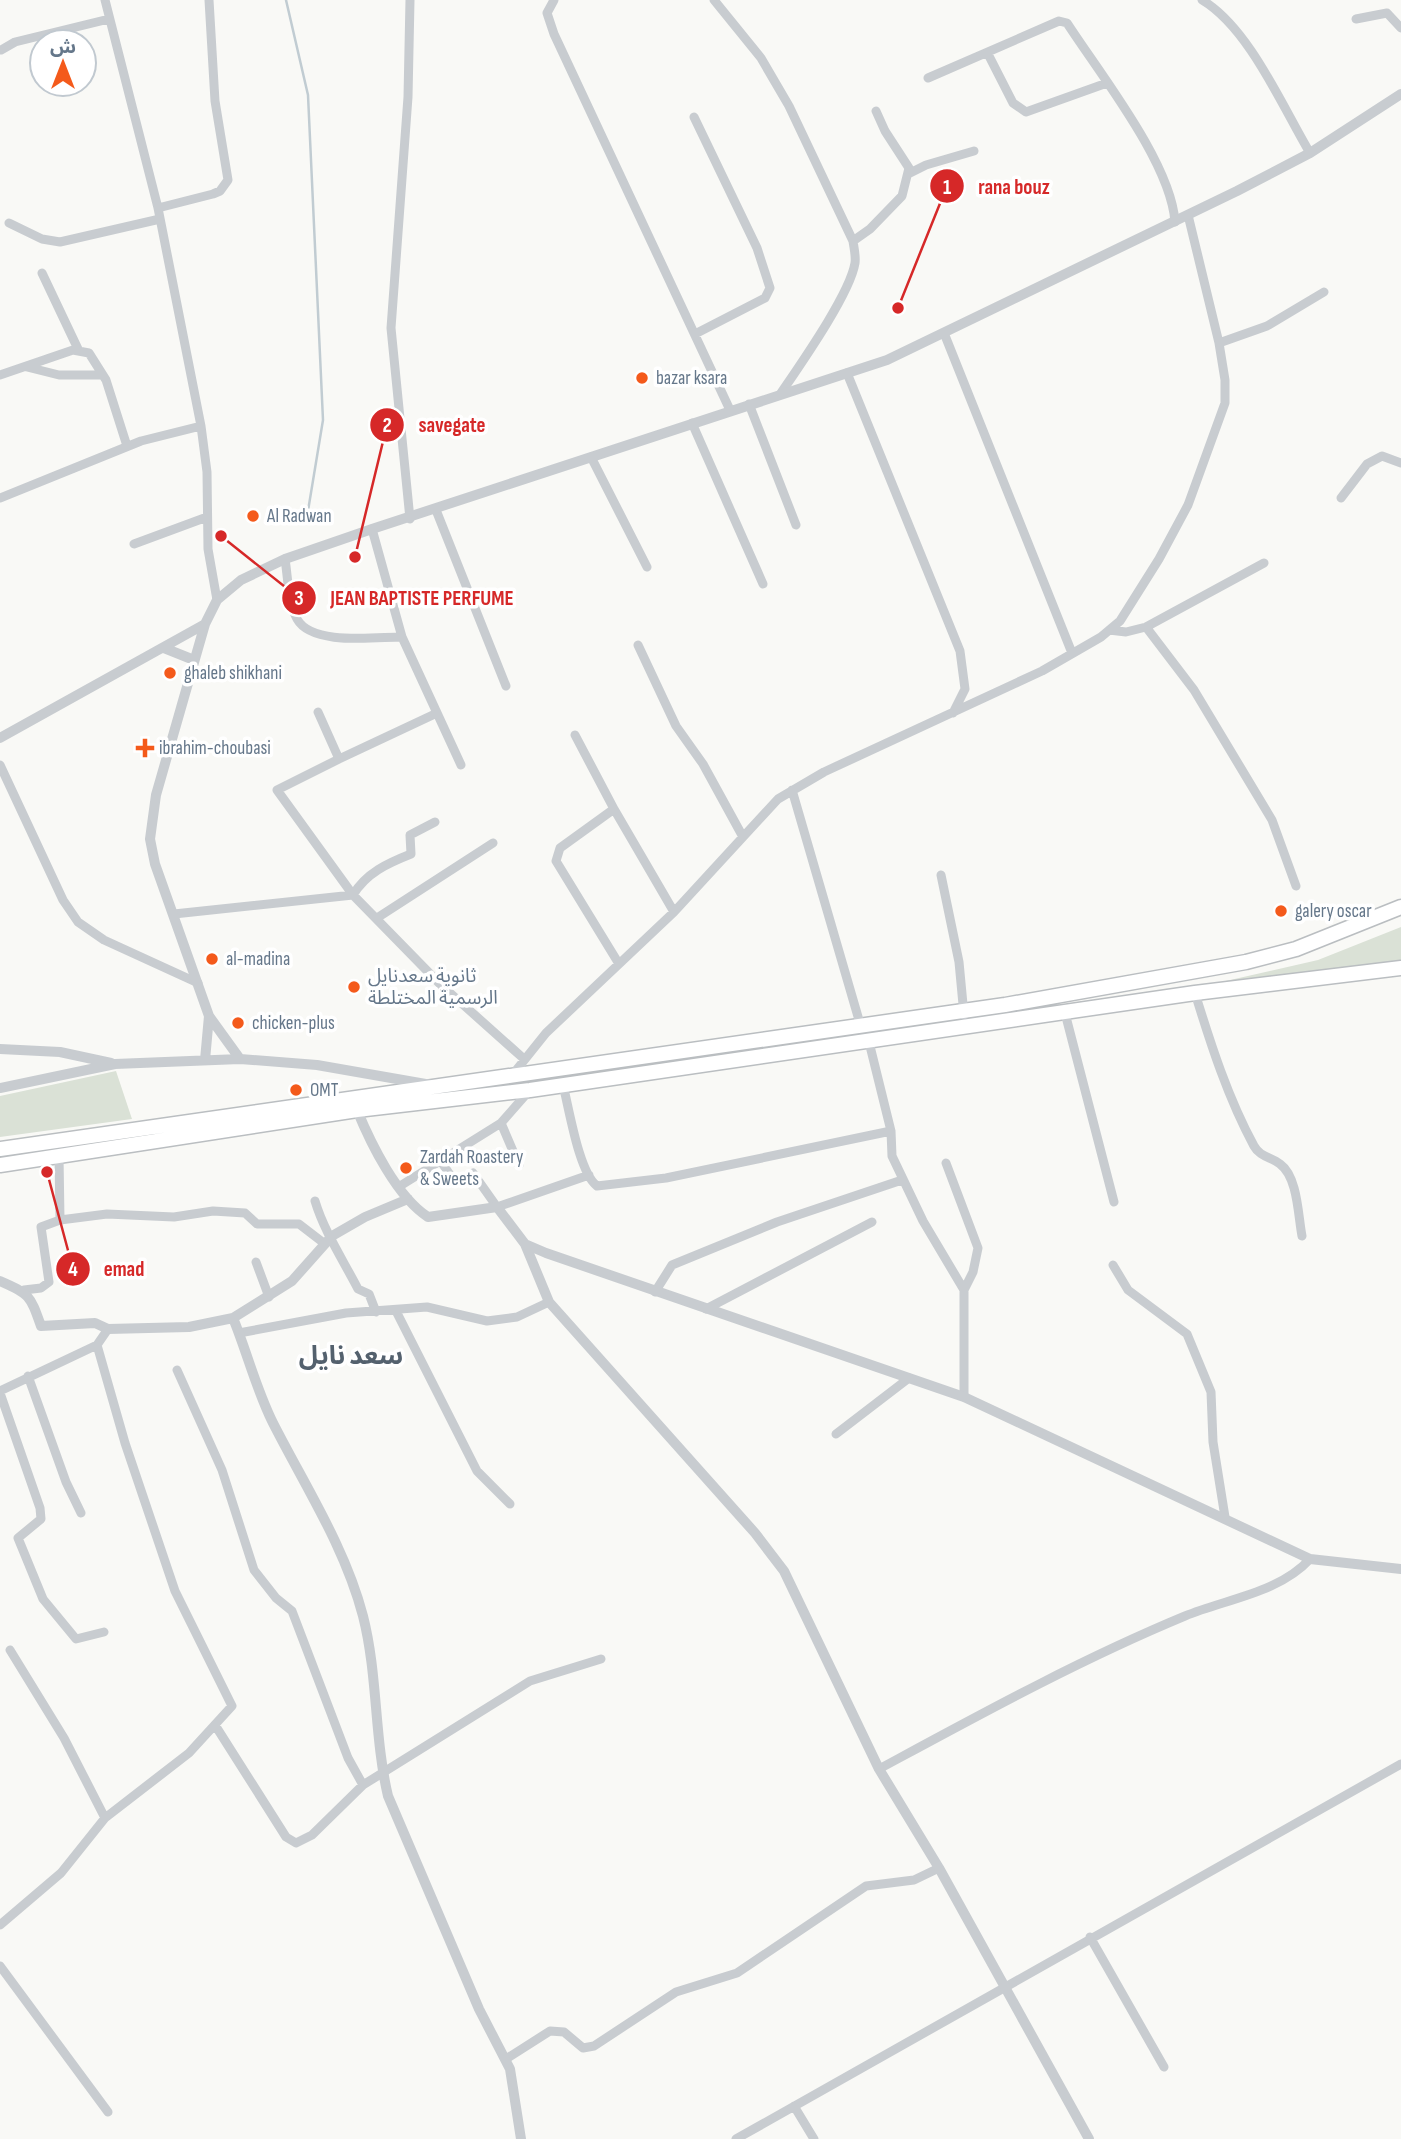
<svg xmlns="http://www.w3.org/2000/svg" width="1401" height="2139" font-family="'Sofia Sans Condensed','Noto Sans Arabic',sans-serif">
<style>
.green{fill:#dae1d6}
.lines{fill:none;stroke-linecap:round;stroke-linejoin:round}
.stream{stroke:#c1ccd2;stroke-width:2.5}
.trunk-casing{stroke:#babec1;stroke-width:17}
.minor{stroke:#c8ccd0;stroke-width:9}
.tertiary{stroke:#c8ccd0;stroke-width:10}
.trunk{stroke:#fff;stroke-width:14}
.poi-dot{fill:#f45a1b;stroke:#fff;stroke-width:2.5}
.labels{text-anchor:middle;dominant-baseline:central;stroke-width:7;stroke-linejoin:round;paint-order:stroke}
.poi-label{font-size:19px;fill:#65778a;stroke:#fff;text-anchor:start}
.district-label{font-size:26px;font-weight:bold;fill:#54616e;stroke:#fff}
.leader{fill:none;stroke:#d62828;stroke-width:2.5}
.callout-dot{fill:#d62828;stroke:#fff;stroke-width:2.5}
.mark-label{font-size:21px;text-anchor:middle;font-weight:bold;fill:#fff}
.callout-label{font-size:21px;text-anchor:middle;font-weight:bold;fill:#d62828;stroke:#fff;stroke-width:7;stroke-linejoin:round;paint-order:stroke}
</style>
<rect width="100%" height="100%" fill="#f9f9f6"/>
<path class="green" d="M1401,927V961L1301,977L1217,983L1318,960Z
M116,1071L132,1119L0,1137V1096Z"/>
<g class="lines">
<path class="stream" d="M286,0L308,95L323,420L306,523"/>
<g class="trunk-casing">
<path id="trunk" d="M0,1149L1005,1005L1246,962L1296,949L1401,907
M0,1165L357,1110L530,1090L1195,993L1401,968"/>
</g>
<path class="minor" d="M105,0L158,208L201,426L207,472L208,549L217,600
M410,0L408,97L391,328L410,519
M554,0L547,13L554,34L730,410
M714,0L761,58L789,106L853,241C854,248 856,256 855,263C850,294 800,365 781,393
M1202,0C1249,28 1282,106 1310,153
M1356,19L1387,13L1401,28
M1,50L15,42L109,19
M988,54L1013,103L1026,112L1107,83
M928,78L1059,21L1067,23C1100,74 1171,163 1175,222
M694,117L757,248L770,288L765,298L695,334
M908,174L926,165L974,151
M158,208L213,194L220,191L228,180L215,101L209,0
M9,223L42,239L60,242L160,219
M853,241L870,229L902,196L909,168L885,131L876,111
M42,273L78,349
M944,333L1072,653
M1219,343L1267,326L1324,292
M27,367L59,375H103
M847,373L960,651L965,689L953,713
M0,375L73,350L89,353L106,380L127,446
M749,404L796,525
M692,423L763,584
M591,457L647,567
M0,498L141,441L201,426
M1341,498L1367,464L1382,456L1401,463
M436,510L506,686
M372,529L402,637L461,765
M134,544L207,517
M285,559C288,578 288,602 297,619C312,646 375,637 402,637
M1146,627L1194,690L1272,820L1296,886
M1109,630L1126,632L1146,627L1264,563
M638,645L676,726L703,764L743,837
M318,712L339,759L437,713
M575,735L614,809L560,848L556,861L619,964
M339,759L277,790L353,895C366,873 388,863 411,854L410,835L435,822
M0,765L63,900L78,922L104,940L198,983
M792,790L861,1027
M614,809L674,912
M941,875L959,962L964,1015
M174,914L353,895L440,984L523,1058
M377,918L493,843
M1195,993C1211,1045 1228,1098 1254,1146C1260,1157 1271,1157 1280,1164C1298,1177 1298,1216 1302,1236
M1065,1013L1114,1202
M869,1042L891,1131L892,1156L923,1221L964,1290V1397
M510,1078L546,1033L674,912L778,799L824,772L1042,671L1101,637L1120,621L1159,559L1188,505L1225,403V380L1219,343L1188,215
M563,1085C569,1108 579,1173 597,1186L666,1178L891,1131
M501,1123L519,1165
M59,1156L60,1220L107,1214L174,1217L213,1211L245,1213L257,1224H299L325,1244
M440,1160L455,1182L473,1173L497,1207L589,1175
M946,1163L978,1248L973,1272L964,1290
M400,1186L501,1123L529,1091
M315,1201C324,1231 343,1260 358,1289L369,1294L376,1312
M256,1262L269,1297
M1113,1265L1128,1290L1187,1334L1211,1392L1213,1442L1225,1517
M24,1290L41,1288L49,1282L41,1227L60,1220
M655,1292L672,1265L777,1222L902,1180
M706,1309L872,1222
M396,1311L477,1471L510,1504
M239,1333L346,1313L427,1307L487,1321L517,1317L549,1302
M177,1370L222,1470L254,1570L276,1598L292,1611L348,1758L363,1785L530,1681L601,1659
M28,1376L66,1482L81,1513
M0,1391L97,1345L108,1329
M0,1393L40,1508L41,1519L18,1538L43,1599L76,1639L104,1632
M836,1434L909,1378
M10,1650L64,1738L105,1818
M215,1725L286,1837L296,1843L312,1835L363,1785
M879,1769C979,1715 1079,1660 1185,1616C1226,1599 1279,1593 1310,1559
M0,1925L61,1873L105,1818L189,1753L232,1706L175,1591L125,1443L97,1345
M1090,1937L1164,2067
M0,1966L108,2112
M506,2059L550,2031L564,2032L583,2048L594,2046L676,1992L737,1973L866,1886L914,1880L939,1868
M794,2106L814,2139
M736,2139L1401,1764"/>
<path class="tertiary" d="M164,648L194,660
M0,738L205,624
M0,1049L60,1052L111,1063
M240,1059L209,1016L155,864L150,839L156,795L205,624L217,600L241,580L285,559L372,529L887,360L1237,191L1310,153L1401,94
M205,1060L209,1016
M0,1088L115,1064L240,1059L317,1065L437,1086
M357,1110C371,1144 397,1197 428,1217L497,1207L525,1244L546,1253L964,1397L1310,1559L1401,1569
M525,1244L549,1302L755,1533L784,1571L879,1769L939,1868L1089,2139
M0,1281C30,1294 30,1295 41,1326L95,1323L108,1329L189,1327L233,1318L292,1281L332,1236L365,1217L408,1199
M233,1318C247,1352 256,1389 273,1423C305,1486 345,1547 363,1616C378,1675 374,1737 388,1796L479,2009L510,2069L521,2139"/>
<use href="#trunk" class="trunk"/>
</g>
<g class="poi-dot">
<circle cx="642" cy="378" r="7"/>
<circle cx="253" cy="516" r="7"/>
<circle cx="170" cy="673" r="7"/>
<path d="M141.5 737.5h7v7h7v7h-7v7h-7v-7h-7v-7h7z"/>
<circle cx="1281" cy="911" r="7"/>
<circle cx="212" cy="959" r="7"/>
<circle cx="354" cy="987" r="7"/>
<circle cx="238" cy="1023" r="7"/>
<circle cx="296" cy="1090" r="7"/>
<circle cx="406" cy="1168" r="7"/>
</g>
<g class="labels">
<g class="poi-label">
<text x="656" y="378">bazar ksara</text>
<text x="267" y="516">Al Radwan</text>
<text x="184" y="673">ghaleb shikhani</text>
<text x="159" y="748">ibrahim-choubasi</text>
<text x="1295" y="911">galery oscar</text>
<text x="226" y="959">al-madina</text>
<text x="368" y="976">ثانوية سعدنايل<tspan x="368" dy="22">الرسمية المختلطة</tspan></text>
<text x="252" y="1023">chicken-plus</text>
<text x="310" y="1090">OMT</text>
<text x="420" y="1157">Zardah Roastery<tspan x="420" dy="22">&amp; Sweets</tspan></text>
</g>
<g class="district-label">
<text x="351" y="1356">سعد نايل</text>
</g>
</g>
<path class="leader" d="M898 308L947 186M355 557L387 425M221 536L299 598M47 1172L73 1269"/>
<g class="callout-dot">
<circle cx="898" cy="308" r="7"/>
<circle cx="355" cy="557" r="7"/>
<circle cx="221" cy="536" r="7"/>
<circle cx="47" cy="1172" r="7"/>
<circle cx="947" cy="186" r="18"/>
<circle cx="387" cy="425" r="18"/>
<circle cx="299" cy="598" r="18"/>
<circle cx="73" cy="1269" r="18"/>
</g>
<g class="mark-label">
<text x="947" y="194">1</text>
<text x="387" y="432">2</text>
<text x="299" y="605">3</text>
<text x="73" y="1276">4</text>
</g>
<g class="callout-label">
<text x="1014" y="194">rana bouz</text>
<text x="452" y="432">savegate</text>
<text x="422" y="605">JEAN BAPTISTE PERFUME</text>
<text x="124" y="1276">emad</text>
</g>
<g transform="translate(63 63)"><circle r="33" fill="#ffffff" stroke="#c1c9d0" stroke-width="2"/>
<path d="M0-5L12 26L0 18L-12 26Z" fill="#f45a1b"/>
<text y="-10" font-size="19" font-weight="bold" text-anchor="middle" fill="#65778a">ش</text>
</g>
</svg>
